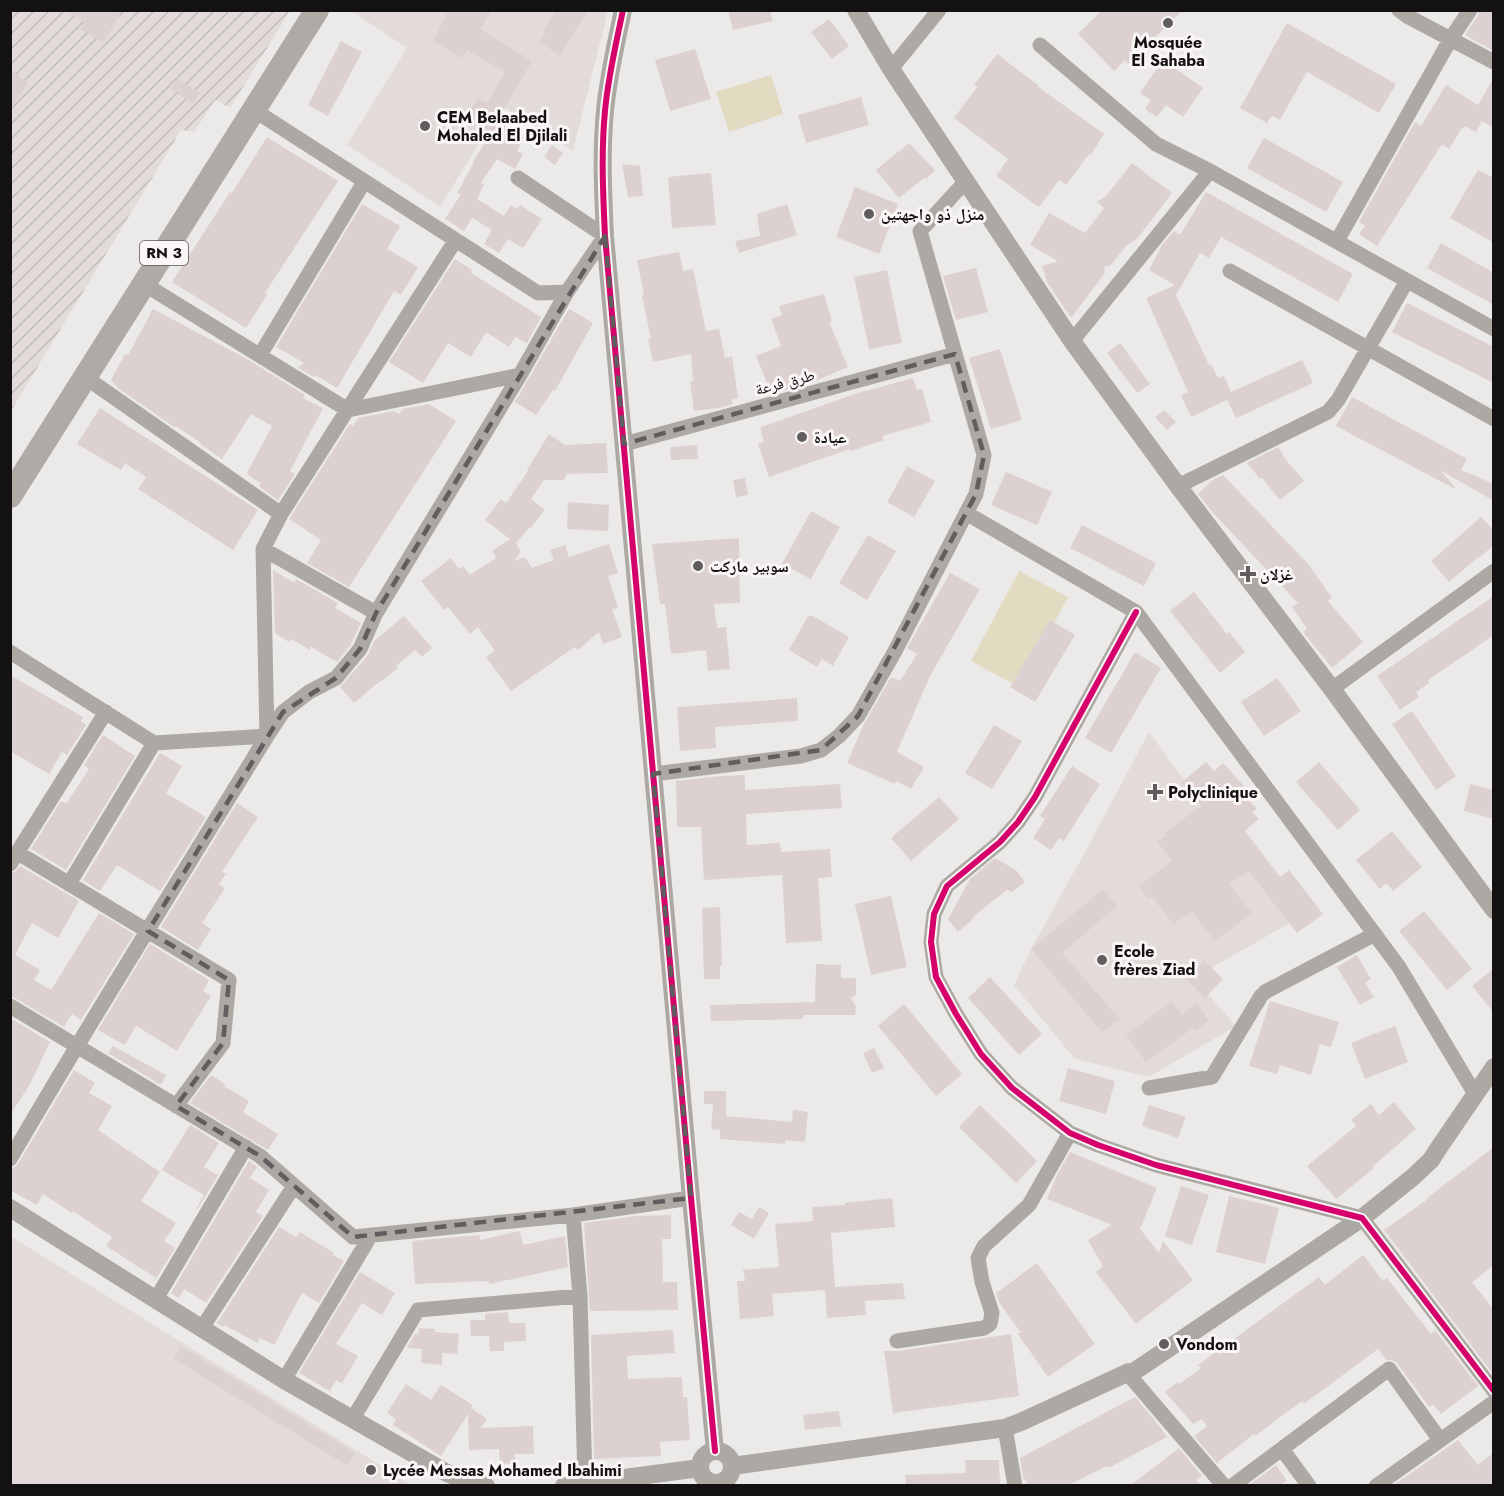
<svg xmlns="http://www.w3.org/2000/svg" width="1504" height="1496" font-family="Jost,'Noto Naskh Arabic',sans-serif">
<style>
.built{fill:#e2dbd9}
.industrial{fill:url(#industrial-furrows)}
.green{fill:#e2dbc1}
.building{fill:#dcd0d1}
.lines{fill:none;stroke-linecap:round;stroke-linejoin:round}
.minor{stroke:#aca8a3;stroke-width:15}
.tertiary{stroke:#aca8a3;stroke-width:18}
.primary{stroke:#b0aaa6;stroke-width:24}
.cycleway-casing{stroke:#faf6f5;stroke-width:10}
.cycleway{stroke:#d6006c;stroke-width:6}
.marked{fill:none;stroke:#5f5d5d;stroke-width:4.5;stroke-dasharray:12 8;stroke-linejoin:round}
.poi-dot{fill:#5f5d5d;stroke:#faf6f5;stroke-width:2}
.labels{text-anchor:middle;dominant-baseline:central;stroke-width:6;stroke-linejoin:round;paint-order:stroke}
.shield{fill:#faf6f5;stroke:#585655;stroke-width:1.5}
.shield-label{font-size:15px;font-weight:bold;fill:#131111}
.poi-label{font-size:16px;font-weight:bold;fill:#131111;stroke:#faf6f5;text-anchor:start}
.street-label{font-size:16px;fill:#131111;stroke:#faf6f5}
</style>
<defs>
<pattern id="industrial-furrows" width="10" height="10" patternUnits="userSpaceOnUse" patternTransform="scale(1.5)"><rect width="10" height="10" fill="#e2dbd9"/><path d="M-1 1l2-2M0 10L10 0M9 11l2-2" fill="none" stroke="#c1bbb9"/></pattern>
</defs>
<rect width="100%" height="100%" fill="#eceae9"/>
<path class="built" d="M354,11H608L573,151L502,106L440,207L347,145L407,48L353,12Z
M1149,732L1290,923L1209,969L1201,962L1188,971L1236,1026L1149,1077L1075,1059L1014,985L1031,949L1085,852Z
M10,1236L364,1455L410,1485H11Z"/>
<path class="industrial" d="M11,11H290L230,108L215,100L194,132L181,130L11,411Z"/>
<path class="green" d="M771,75L783,114L729,132L716,92Z
M1019,571L1068,597L1019,687L971,661Z"/>
<path class="building" d="M65,10H123L103,43L81,29L85,23Z
M449,10H492L480,29L532,61L498,119L526,135L517,151L523,154L515,169L497,159L481,183L484,184L477,199L504,216L511,205L517,209L520,205L542,219L523,248L508,239L499,253L484,244L492,230L472,218L464,231L445,219L461,194L457,193L474,162L473,161L490,135L464,119L478,98L487,103L505,72L467,50L462,58L433,41Z
M556,10H588L560,56L540,42L545,33L543,31Z
M728,10H770L773,21L733,30Z
M1102,10H1183L1128,64L1125,60L1114,71L1078,34Z
M1480,10H1494V51L1465,35L1478,15Z
M829,19L849,46L832,59L811,32Z
M1287,23L1396,84L1379,113L1307,72L1280,120L1272,116L1267,123L1240,108Z
M341,41L362,52L328,116L308,105Z
M695,49L711,99L670,111L655,60Z
M997,54L1039,86L1038,87L1104,134L1091,155L1089,154L1066,185L1059,180L1039,207L996,176L1008,159L954,118L977,87L974,85Z
M1163,60L1203,88L1183,117L1166,105L1157,117L1145,109L1151,100L1140,93Z
M10,71L28,82L10,110Z
M1494,77V128L1482,121L1476,132L1465,126L1463,129L1462,128L1449,149L1442,144L1377,246L1359,234L1365,226L1359,222L1415,122L1421,126L1446,85L1478,105Z
M178,79L200,93L193,104L171,89Z
M861,97L869,125L806,143L798,115Z
M267,137L338,181L265,293L267,295L246,328L172,282L230,192L232,193Z
M1264,138L1343,182L1326,212L1247,168Z
M909,143L935,170L926,179L924,178L899,198L876,170L899,151V152Z
M552,145L563,153L555,165L544,157Z
M1132,163L1172,193L1137,239L1127,245L1111,265L1104,267L1105,273L1071,318L1047,282L1042,266L1058,261L1030,245L1049,213L1085,233L1104,208L1097,202L1106,196Z
M622,164L640,166L643,196L628,197Z
M1478,170L1494,178V243L1450,218Z
M711,173L716,225L672,228L668,177Z
M855,187L898,204L879,254L836,237Z
M1206,192L1353,274L1338,302L1221,237L1209,258L1200,253L1176,295L1209,365L1211,364L1218,378L1224,376L1231,392L1302,360L1313,383L1236,418L1227,400L1191,417L1181,395L1188,392L1146,298L1175,285L1149,270L1162,245L1174,231L1180,235Z
M362,204L400,226L387,249L418,267L401,295L394,291L337,388L315,375L314,377L298,368L304,363L276,347Z
M787,204L797,235L739,253L735,241L760,236L757,214Z
M1441,243L1494,273V305L1427,268Z
M679,252L683,271L693,269L706,331L719,329L725,358L732,356L738,398L732,400L733,404L719,408L694,411L690,382L693,381L691,354L653,362L648,339H651L642,296L644,295L637,260Z
M455,259L472,270L471,273L541,317L527,343L515,337L509,347L486,332L471,357L448,343L423,383L389,362Z
M976,268L988,312L956,320L943,276Z
M887,270L902,343L869,349L854,277Z
M824,294L832,321L829,322L848,367L808,384L774,393L769,382L767,383L756,356L781,346L771,319L782,315L779,306Z
M1407,303L1494,347V383L1392,332Z
M153,309L247,359L305,395L303,398L323,408L290,471L295,474L278,500L261,488L259,486L261,483L252,478L247,473L272,426L251,414L222,459L200,444L201,443L176,426L174,427L118,388L111,380L125,354L128,355Z
M569,309L593,323L555,391L553,390L536,415L515,402Z
M1120,343L1150,384L1137,393L1107,353Z
M1000,349L1022,420L991,429L969,358Z
M913,378L917,390L922,389L931,422L882,436L884,440L851,451L850,449L769,477L758,444L764,442L761,432V427L866,390V391Z
M1352,397L1467,459L1461,470L1494,484V501L1440,470L1456,488L1455,489L1336,426Z
M429,404L456,421L349,587L307,563L321,540L289,519L350,424L353,426L358,418L394,411L399,414L403,409Z
M100,408L258,510L233,550L138,489L146,477L125,463L121,470L77,444Z
M1164,410L1176,422L1167,430L1155,417Z
M549,434L565,445L606,443L608,473L567,474L564,480H544L531,499L545,510L530,529L529,528L516,543L521,552L514,561L525,557L532,568L554,560L550,550L565,545L569,557L609,544L618,573L608,576L618,608L612,609L622,637L603,644L599,632L578,650L575,647L511,691L486,657L495,651L478,627L470,634L448,607L444,610L421,581L451,558L459,569L463,566L470,575L496,558L492,551L510,539L485,520L501,499L506,503L528,471L527,470Z
M697,445L698,459L671,460L670,447Z
M1278,447L1286,460L1304,481L1280,500L1262,478L1260,479L1247,463Z
M907,466L935,481L914,517L887,502Z
M1006,472L1052,492L1037,525L991,505Z
M1223,475L1309,565L1332,598L1328,601L1363,642L1332,668L1303,632L1307,629L1292,607L1298,603L1213,513L1198,494L1214,479Z
M745,478L748,495L736,497L733,480Z
M568,502L609,505L608,531L567,529Z
M811,511L840,527L811,579L782,564Z
M1481,517L1494,531V545L1479,558L1478,557L1449,582L1431,561Z
M1082,525L1156,563L1144,586L1070,548Z
M868,535L896,551L867,600L839,583Z
M739,538L740,603L714,604L717,628L726,627L730,669L708,671L706,650L671,654L665,604H660L652,544Z
M273,570L294,583L296,579L338,603L335,608L361,623L350,646L337,662L311,647L310,650L291,639L289,642L275,633Z
M950,573L980,589L930,676L897,752L924,767L911,789L896,781L895,784L847,763L864,724L891,677L900,681L917,654L907,648Z
M1194,592L1227,634L1229,632L1245,652L1220,673L1170,611Z
M1494,596V635L1428,680L1429,683L1416,692L1419,697L1400,710L1377,676Z
M404,616L432,648L422,657L415,650L396,666L398,668L381,682L380,681L354,703L340,687L368,655L374,641Z
M808,616H813L849,637L833,666L822,659L817,667L789,650Z
M1050,620L1075,635L1035,702L1010,687Z
M1135,652L1161,668L1111,753L1085,738Z
M10,675L83,717L81,721L86,725L67,755L62,752L49,774L10,751Z
M1277,678L1301,711L1264,736L1241,702Z
M797,698L798,721L715,727L716,748L680,751L677,707Z
M1412,711L1456,776L1436,790L1392,724Z
M994,725L1022,741L992,789L965,773Z
M103,735L135,756L66,870L31,849L61,801L66,804L89,769L84,765Z
M160,753L182,766L166,793L206,817L160,891L117,865L100,891L83,880Z
M1206,762L1214,771L1223,763L1244,786L1240,790L1257,809L1252,812L1259,819L1245,831L1280,877L1289,870L1323,914L1297,933L1249,871L1229,884L1252,913L1215,941L1192,912L1173,924L1152,897L1148,899L1139,886L1172,861L1157,841L1166,836L1165,832L1202,806L1181,783Z
M1319,762L1360,810L1338,830L1296,782Z
M1072,766L1100,784L1064,841L1059,838L1051,850L1033,838L1045,819L1040,816Z
M745,775V790L840,784L842,808L746,814L747,845L780,843L781,852L830,849L832,877L818,878L822,941L786,943L782,875L704,880L701,827H677L676,781L721,776Z
M1470,784L1494,790V819L1464,811Z
M939,797L959,819L911,861L891,838Z
M237,803L258,817L222,872L226,874L219,884L225,888L202,923L211,929L198,950L161,927Z
M1392,831L1422,867L1393,891L1386,883L1380,889L1356,860Z
M995,858L1016,870L1025,882L1012,892L1007,890L975,915L971,921L958,932L948,919L970,879Z
M20,866L79,901L58,938L32,923L15,955L40,970L34,980L51,990L99,913L134,934L81,1020L72,1014L64,1027L15,998L10,996V874L15,872Z
M1103,889L1117,906L1062,953L1120,1019L1102,1032L1031,949Z
M891,896L907,967L871,975L855,904Z
M720,907L722,966H720V979H704L702,908Z
M1424,911L1472,969L1447,990L1399,931Z
M150,944L209,980L203,991L211,996L177,1051L136,1026L125,1045L98,1030Z
M1357,955L1371,979L1365,983L1374,997L1360,1005L1337,967Z
M1204,960L1223,979L1205,998L1186,979Z
M816,964L841,965V978H856V995L851,998L856,1007L855,1015H803V1019L711,1021L710,1005L815,1002Z
M1494,968V1013L1472,986Z
M990,977L1042,1034L1019,1055L968,998Z
M1172,1001L1182,1015L1196,1003L1209,1020L1195,1031L1193,1028L1146,1062L1126,1035Z
M1270,1001L1339,1022L1331,1047L1320,1044L1311,1075L1280,1065L1277,1074L1249,1066Z
M904,1004L962,1074L936,1096L878,1026Z
M10,1018L50,1042L29,1086L10,1115Z
M1395,1026L1408,1062L1365,1079L1351,1043L1376,1033L1378,1034L1377,1033Z
M113,1046L166,1075L161,1085L108,1053Z
M874,1048L884,1068L872,1073L863,1053Z
M1068,1068L1115,1081L1106,1114L1059,1101Z
M74,1070L95,1083L89,1093L112,1106L98,1130L160,1172L141,1201L176,1223L164,1241L175,1248L154,1282H153L156,1278L106,1246L112,1237L73,1211L72,1213L43,1194L37,1205L10,1190V1169L15,1167L18,1164Z
M211,1075L225,1084L224,1086L249,1101L243,1112L278,1134L268,1150L190,1103Z
M704,1091H726V1116L792,1122L793,1110L808,1112L805,1142L786,1140L785,1144L720,1139V1130L711,1129L713,1104H704Z
M1394,1102L1416,1129L1373,1166L1374,1168L1336,1199L1307,1166L1356,1126L1351,1120L1371,1104L1379,1115Z
M980,1105L1037,1161L1016,1183L959,1127Z
M1149,1105L1186,1117L1178,1138L1142,1126Z
M190,1125L219,1143L204,1167L218,1175L197,1210L196,1209L204,1195L162,1170Z
M1494,1147V1265L1472,1282L1494,1310L1493,1374L1384,1230L1428,1199L1427,1198Z
M1070,1152L1157,1188L1140,1229L1159,1253L1163,1241L1193,1280L1136,1324L1096,1272L1103,1266L1088,1240L1112,1225L1047,1199L1056,1177Z
M249,1161L257,1167L250,1178L269,1190L256,1212L263,1216L206,1303L184,1289L179,1298L171,1293Z
M1181,1186L1209,1195L1192,1245L1165,1236Z
M1229,1196L1279,1208L1265,1264L1216,1252Z
M892,1198L895,1227L831,1233L835,1287L903,1283L905,1299L865,1301L866,1315L827,1318L825,1290L772,1294L774,1316L740,1319L737,1281H745L743,1270L779,1267L775,1224L813,1221L812,1207L845,1205V1203Z
M759,1207L769,1213L754,1239L731,1225L739,1212L752,1219Z
M671,1215V1239H662L663,1282H677L678,1310L590,1311L584,1223L636,1216Z
M279,1227L296,1237L300,1232L334,1253L333,1255L344,1261L319,1303L302,1293L274,1345L260,1338L258,1343L224,1325L223,1327L217,1323Z
M520,1231L523,1245L565,1236L568,1267L489,1284V1281L415,1284L412,1241L480,1235V1240Z
M1363,1255L1383,1281L1387,1278L1431,1334L1435,1330L1478,1386L1441,1414L1433,1404L1429,1407L1397,1363L1392,1360H1386L1378,1349L1304,1404L1302,1401L1255,1436L1254,1434L1217,1463L1194,1436L1207,1426L1202,1419L1193,1424L1165,1392L1177,1382L1179,1384L1201,1368L1198,1365L1319,1277L1325,1285Z
M1037,1263L1095,1344L1048,1377L1017,1333H1021L999,1302L996,1293Z
M360,1272L395,1293L382,1315L362,1303L336,1344L358,1356L342,1383L336,1380L330,1391L299,1373Z
M508,1312L509,1323H525L526,1341L504,1342V1351H490L489,1336H471L470,1320H485V1314Z
M419,1328L435,1329V1332L459,1334L457,1354L442,1353V1365L421,1363L422,1349L407,1348L415,1334H418Z
M673,1330L675,1353L627,1356L628,1379L682,1377L683,1397H687L690,1440L660,1442L661,1456L594,1459L591,1335Z
M1011,1334L1019,1396L893,1413L884,1351H898Z
M181,1346L355,1453L348,1466L174,1359Z
M406,1384L431,1400L441,1385L473,1405L471,1408L487,1419L481,1428L533,1426L534,1454H515V1463L500,1464L499,1449L469,1450L468,1414L441,1456L393,1425L396,1419L387,1413Z
M1135,1397L1161,1428L1167,1437L1108,1468L1107,1466L1069,1485H1028L1023,1477L1020,1458Z
M839,1411L841,1426L805,1430L803,1415Z
M1458,1440L1478,1465L1493,1453V1485H1394Z
M1179,1448L1202,1476L1196,1480L1200,1485H1131Z
M965,1460H999L1000,1485H906L905,1475L966,1473Z
M1276,1465L1287,1481L1280,1485H1249Z"/>
<g class="lines">
<path class="minor" d="M1399,10L1407,16L1494,62
M1040,45L1156,144L1210,171L1494,329
M891,69L939,10
M254,110L538,293L567,292L605,236L518,178
M1337,241L1450,40L1470,10
M1230,271L1494,419
M144,284L348,410L520,375
M1072,341L1210,171
M260,355L364,182
M85,377L281,514
M624,444L955,354
M1178,486L1328,412L1338,400L1407,281
M966,513L1136,612L1399,967L1475,1094
M263,549L376,613
M1136,612L1035,797L1018,822L1000,842L947,886L934,914L931,942L936,977L956,1014L981,1054L1012,1088L1070,1133L1098,1145L1156,1165L1362,1218L1494,1391
M10,652L154,743L267,736L263,549L281,514L455,241
M1332,689L1494,571
M653,774L801,756L821,750L839,736L858,716L895,651L976,494L984,455L920,231L966,181
M18,853L229,980L223,1043L176,1106
M10,864L106,712
M69,884L154,743
M10,1006L260,1156L353,1237L573,1215L691,1198
M1149,1088L1212,1077L1261,996L1265,992L1375,934
M10,1159C93,1016 181,877 267,736L283,712L309,692L336,678L360,649L376,613L520,375L567,292
M573,1215L580,1296L585,1483
M156,1299L246,1147
M202,1328L294,1186
M897,1341L984,1328L990,1324L992,1313L982,1282L978,1258L984,1246L1029,1205L1070,1133
M1129,1375L1224,1486
M284,1380L371,1235
M352,1420L418,1310L580,1296
M1005,1428L1015,1486
M1282,1449L1309,1486
M1232,1486L1389,1369L1440,1440
M1376,1486L1494,1402"/>
<path class="tertiary" d="M623,10C616,44 608,77 605,111C601,152 603,194 605,236L691,1198L715,1451
M856,10L891,69L1072,341L1178,486L1332,689L1494,910
M10,1208L284,1380L447,1473L468,1481L486,1486
M700 1467a16 16 0 1 1 32 0a16 16 0 1 1-32 0Z
M732,1466L1005,1428L1023,1421L1129,1372V1375L1362,1218L1413,1177L1431,1160L1438,1149L1494,1067
M564,1486L700,1468"/>
<path class="primary" d="M10,496L317,10"/>
<g class="cycleway-casing">
<path id="cycleway" d="M623,10C616,44 608,77 605,111C601,152 603,194 605,236L691,1198L715,1451
M1136,612L1035,797L1018,822L1000,842L947,886L934,914L931,942L936,977L956,1014L981,1054L1012,1088L1070,1133L1098,1145L1156,1165L1362,1218L1494,1391"/>
</g>
<use href="#cycleway" class="cycleway"/>
</g>
<path class="marked" d="M605,236L624,444L955,354L984,455L976,494L858,716L821,750L653,774L691,1198L353,1237L260,1156L176,1106L223,1043L229,980L148,931L283,712L336,678L360,649L376,613Z"/>
<g class="poi-dot">
<circle cx="1168" cy="23" r="6"/>
<circle cx="425" cy="126" r="6"/>
<circle cx="869" cy="214" r="6"/>
<circle cx="802" cy="437" r="6"/>
<circle cx="698" cy="566" r="6"/>
<path d="M1245 565h6v6h6v6h-6v6h-6v-6h-6v-6h6z"/>
<path d="M1152 783h6v6h6v6h-6v6h-6v-6h-6v-6h6z"/>
<circle cx="1102" cy="960" r="6"/>
<circle cx="1164" cy="1344" r="6"/>
<circle cx="371" cy="1470" r="6"/>
</g>
<g class="labels">
<rect class="shield" x="140" y="241" width="48" height="24" rx="4.5"/>
<g class="shield-label">
<text x="164" y="253">RN 3</text>
</g>
<g class="poi-label">
<text x="1168" y="42" text-anchor="middle">Mosquée<tspan x="1168" dy="18">El Sahaba</tspan></text>
<text x="437" y="117">CEM Belaabed<tspan x="437" dy="18">Mohaled El Djilali</tspan></text>
<text x="881" y="214">منزل ذو واجهتين</text>
<text x="814" y="437">عيادة</text>
<text x="710" y="566">سوبير ماركت</text>
<text x="1260" y="574">غزلان</text>
<text x="1168" y="792">Polyclinique</text>
<text x="1114" y="951">Ecole<tspan x="1114" dy="18">frères Ziad</tspan></text>
<text x="1176" y="1344">Vondom</text>
<text x="383" y="1470">Lycée Messas Mohamed Ibahimi</text>
</g>
<g class="street-label">
<text transform="translate(785 382) rotate(-15)">طرق فرعة</text>
</g>
</g>
<rect width="1504" height="1496" fill="none" stroke="#131111" stroke-width="24"/>
</svg>
